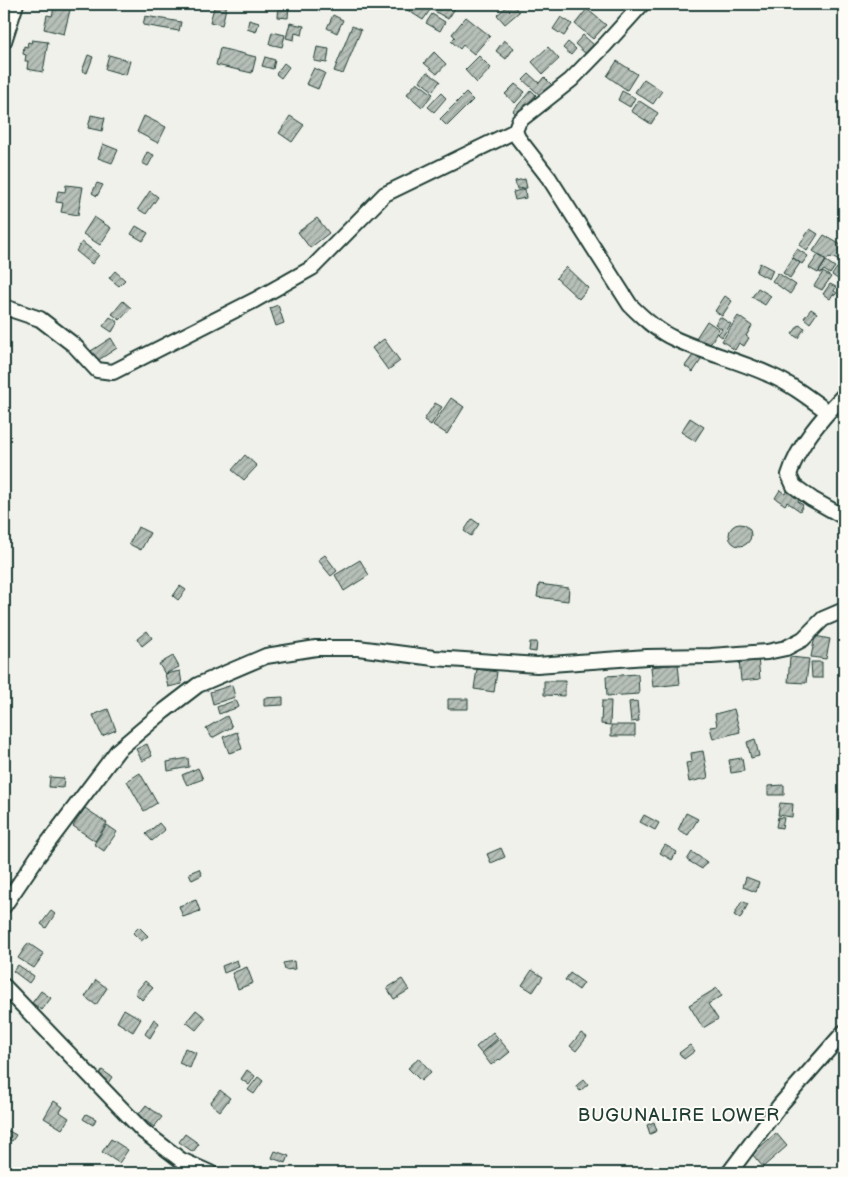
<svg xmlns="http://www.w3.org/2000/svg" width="848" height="1177" font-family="'Balsamiq Sans',sans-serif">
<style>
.building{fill:url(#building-hatch);stroke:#1f3d34}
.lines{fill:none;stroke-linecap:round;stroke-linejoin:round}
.street-casing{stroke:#1f3d34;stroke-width:18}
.street{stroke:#fdfcf7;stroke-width:14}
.labels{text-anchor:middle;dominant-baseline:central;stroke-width:4;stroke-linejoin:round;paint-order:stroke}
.quarter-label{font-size:18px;letter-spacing:1px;fill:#1f3d34;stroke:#fdfcf7}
</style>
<defs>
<pattern id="building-hatch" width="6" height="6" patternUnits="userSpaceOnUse" patternTransform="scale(1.25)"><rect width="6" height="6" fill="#b6bfb8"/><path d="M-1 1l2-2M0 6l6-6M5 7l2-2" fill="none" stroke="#939c96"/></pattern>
</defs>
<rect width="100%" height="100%" fill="#f0f1eb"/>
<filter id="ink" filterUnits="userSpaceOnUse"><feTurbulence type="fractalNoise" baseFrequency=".02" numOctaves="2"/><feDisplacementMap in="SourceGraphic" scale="10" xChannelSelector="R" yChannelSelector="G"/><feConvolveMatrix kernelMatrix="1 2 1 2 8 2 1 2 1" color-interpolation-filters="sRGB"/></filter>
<g filter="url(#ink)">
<path class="building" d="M55,4L71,6L64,34L44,29L47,15L52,16Z
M215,4H227L222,25L210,22Z
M279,4H289L288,18L278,17Z
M398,4H421L430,10L423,20Z
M431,4H458L448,19L429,8Z
M510,4H512L519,12L505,24L497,15Z
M587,9L606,25L593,39L575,24Z
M432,14L445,22L440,31L426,23Z
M333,15L343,20L337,33L327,28Z
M145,16L181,22L179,31L143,25Z
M466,17L490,36L474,54L463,45L460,49L451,41L455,37L452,34Z
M561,17L572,24L564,36L553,29Z
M249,20L259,23L256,32L247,29Z
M290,23L304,26L302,35L295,33L294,40L286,38Z
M352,26L361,30L343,74L334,71Z
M272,32L285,35L282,47L269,44Z
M583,35L594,45L586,54L575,44Z
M32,40L48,42L43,72L27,69L28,61H25L26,55L23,54L24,46L27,47L28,42L31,43Z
M504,40L514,48L506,59L496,51Z
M568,42L576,49L571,55L563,48Z
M317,47L329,49L327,63L314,61Z
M548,47L559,59L543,74L532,62Z
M220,48L256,57L252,73L216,65Z
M434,52L446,64L437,74L424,63Z
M88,55L93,57L87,73L82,71Z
M109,55L130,61L126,75L105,69Z
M479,56L491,68L477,83L465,70Z
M265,57L275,60L273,69L262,66Z
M617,61L637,74L627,90L607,76Z
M284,63L289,67L281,78L276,74Z
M314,68L325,73L318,89L306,84Z
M427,72L440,81L433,91L420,81Z
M529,74L539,83L544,77L552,85L542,97L523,80Z
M644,79L662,91L653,104L635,92Z
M417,82L433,94L422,107L407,94Z
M515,84L525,92L515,103L505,94Z
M531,90L536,95L518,115L513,111Z
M622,91L635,98L630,107L618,100Z
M441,93L446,98L434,112L428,107Z
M466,93L473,100L447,126L440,119Z
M638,100L658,113L651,124L631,111Z
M91,115L105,118L102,131L88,128Z
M144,116L166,127L158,143L137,132Z
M290,116L304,125L292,142L279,133Z
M103,144L118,150L112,163L98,158Z
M147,152L154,155L148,166L142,163Z
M525,179L527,188L517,189L515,181Z
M97,183L103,185L97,196L92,193Z
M66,185L83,187L78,215L61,212L63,203L56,202L58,191L65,192Z
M525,189L526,198L515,200L513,192Z
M150,191L158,197L146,214L138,209Z
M94,217L111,228L100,245L83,234Z
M317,218L329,233L310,248L298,232Z
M136,226L148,233L143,241L131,234Z
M810,229L818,234L807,251L799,245Z
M824,235L841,245L839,261L832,257L831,258L829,257L827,260L813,251Z
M82,242L99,255L92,264L76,251Z
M797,249L808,256L802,264L792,257Z
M818,255L826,260L818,273L809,268Z
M793,258L800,263L790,278L783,273Z
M826,261L835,267L830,274L824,270L821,273L819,272Z
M760,263L773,270L769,279L756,272Z
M566,267L588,288L579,299L556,278Z
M837,268L844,273V278L842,282L832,275Z
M115,271L125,280L119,286L109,278Z
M823,272L831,277L822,290L814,286Z
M778,273L796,285L790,294L772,281Z
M830,284L836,287L834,291L837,293L835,295L833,294L830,299L823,294Z
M758,288L771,296L765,305L752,297Z
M725,296L732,301L722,316L715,311Z
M123,301L131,308L120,320L112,314Z
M278,305L284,323L276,326L270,308Z
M811,309L817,313L810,323L804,318Z
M738,316L752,326L746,336L749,338L744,346L739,343L735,350L722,341Z
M110,317L118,322L112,332L103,326Z
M720,317L731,324L722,337L718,334L722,329L715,324Z
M707,321L719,329L709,346L696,338Z
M799,325L805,328L798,338L792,334Z
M111,338L117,348L97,361L91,351Z
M384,339L400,361L388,370L372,348Z
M693,355L701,360L693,372L685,366Z
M451,398L464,407L447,434L433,425Z
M435,403L442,407L431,425L424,420Z
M690,418L704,427L695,441L681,432Z
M245,455L257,466L244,480L232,470Z
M789,488L802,496L798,502L803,505L800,511L787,502L785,505L775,498L780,490L785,494Z
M472,519L479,524L471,536L464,531Z
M729 535a11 11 0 1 1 22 0a11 11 0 1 1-22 0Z
M138,527L150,533L141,550L129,544Z
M325,555L337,571L331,576L318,560Z
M360,560L369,575L344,591L335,575Z
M539,584L569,588L568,601L537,597Z
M180,586L186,590L178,600L173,596Z
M147,631L152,638L142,646L137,639Z
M815,636L830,639L826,659L811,657Z
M530,642H537L536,652L529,651Z
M173,656L179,667L165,674L159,664Z
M758,657L760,679L741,681L739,659Z
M790,657L809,659L806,683L788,682Z
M811,662H822V678H812Z
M678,664L680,684L653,687L651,667Z
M477,669L497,672L494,692L474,689Z
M180,671L182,684L168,687L165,674Z
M638,674L639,694L607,696L606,676Z
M544,681H565V696L544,695Z
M232,685L235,697L213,704L210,692Z
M283,697V705L264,706V698Z
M448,699H468V709H448Z
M236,700L239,707L219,714L217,707Z
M602,701H611L610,725L601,724Z
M637,701L639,721L631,722L629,702Z
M108,709L116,730L102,736L93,715Z
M734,709L740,732L713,739L710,727L717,726L715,714Z
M227,716L232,727L212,738L206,728Z
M611,725H635V736H611Z
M237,732L242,749L229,753L223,737Z
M755,739L759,756L751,758L747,742Z
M147,744L152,756L142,761L136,749Z
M703,751L708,778L689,782L686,763L692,762L691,753Z
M188,758L189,767L168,771L167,762Z
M742,758L744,771L731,773L729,760Z
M198,768L203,779L187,785L182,775Z
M140,773L157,803L144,811L127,781Z
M50,777L64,778L63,788L49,787Z
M784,785V795H768V786Z
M780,803L793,804L792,817L778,815Z
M85,808L107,823L95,841L73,826Z
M686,813L698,819L688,835L678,830Z
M644,815L659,823L655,830L640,822Z
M778,817L784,818L782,828L776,827Z
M159,823L165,830L152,841L146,834Z
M107,825L117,832L104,851L94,844Z
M665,845L677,852L672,860L660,853Z
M501,848L505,857L491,863L487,854Z
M692,852L707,862L702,869L687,860Z
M199,869L202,875L192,880L189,873Z
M746,877L759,882L756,892L743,887Z
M196,900L200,911L183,917L179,906Z
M742,901L748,904L740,919L734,915Z
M51,911L55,914L46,928L41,924Z
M139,927L148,936L141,941L133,933Z
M28,943L44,954L34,968L18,958Z
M237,960L239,967L224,973L222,966Z
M294,961L295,969L285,970L283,963Z
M18,965L34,976L29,983L13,971Z
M247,967L253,983L238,989L232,973Z
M532,970L543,977L533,992L522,985Z
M570,973L584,983L579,990L565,980Z
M402,979L409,990L394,999L387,988Z
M96,980L107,988L96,1005L85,997Z
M145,981L153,988L142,1000L135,993Z
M717,988L722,996L708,1004L718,1019L703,1028L689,1005Z
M41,991L51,998L42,1010L32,1003Z
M124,1009L141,1019L133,1032L117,1022Z
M196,1010L206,1018L196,1030L186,1022Z
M154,1019L159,1023L150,1038L145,1034Z
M493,1032L498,1038L481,1053L476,1047Z
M581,1033L587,1037L576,1051L570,1046Z
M499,1039L510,1052L500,1060L499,1059L491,1065L482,1053Z
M690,1045L695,1051L684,1059L679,1053Z
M185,1048L196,1053L190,1068L179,1063Z
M419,1058L431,1072L421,1081L408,1068Z
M102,1070L112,1077L108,1083L98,1076Z
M247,1070L255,1076L249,1085L241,1079Z
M258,1077L263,1081L254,1094L248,1090Z
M584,1079L588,1084L580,1091L576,1086Z
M220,1090L230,1098L220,1111L210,1103Z
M54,1101L63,1107L60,1112L69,1118L62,1129L44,1118Z
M146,1105L162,1117L154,1127L138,1115Z
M86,1114L96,1119L93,1125L83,1119Z
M654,1122L657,1131L650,1134L647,1125Z
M7,1130L16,1135L12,1141L4,1136Z
M776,1133L787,1146L763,1167L752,1154Z
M185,1134L199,1144L193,1152L179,1142Z
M111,1139L128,1150L119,1163L102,1152Z
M275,1151L289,1156L286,1163L272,1158Z"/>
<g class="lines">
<g class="street-casing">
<path id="street" d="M642,4L605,45L571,80L519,121L515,131L518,138L549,178L630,305C643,318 656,330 673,338C704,353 738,360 770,375C791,384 809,398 828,412
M4,41L16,4
M4,307L40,319L74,345L97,370L113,372L255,300L312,268L385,194L515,131
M844,395C822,418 798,445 789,475L794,486L812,499L844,517
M4,906L38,856L118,750L164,711L198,685L266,656L316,648H358L434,658L537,665L647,657L711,656L767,652L786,648L803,639L823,619L844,610
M4,986L143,1131L181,1160L210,1173
M729,1173L780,1105L844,1032"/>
</g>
<use href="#street" class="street"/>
</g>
</g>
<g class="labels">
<g class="quarter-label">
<text x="679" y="1115">BUGUNALIRE LOWER</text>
</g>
</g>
<rect width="848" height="1177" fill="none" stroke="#fdfcf7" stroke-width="20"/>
<rect x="10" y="10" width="828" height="1157" fill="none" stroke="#1f3d34" stroke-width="2" filter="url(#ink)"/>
</svg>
